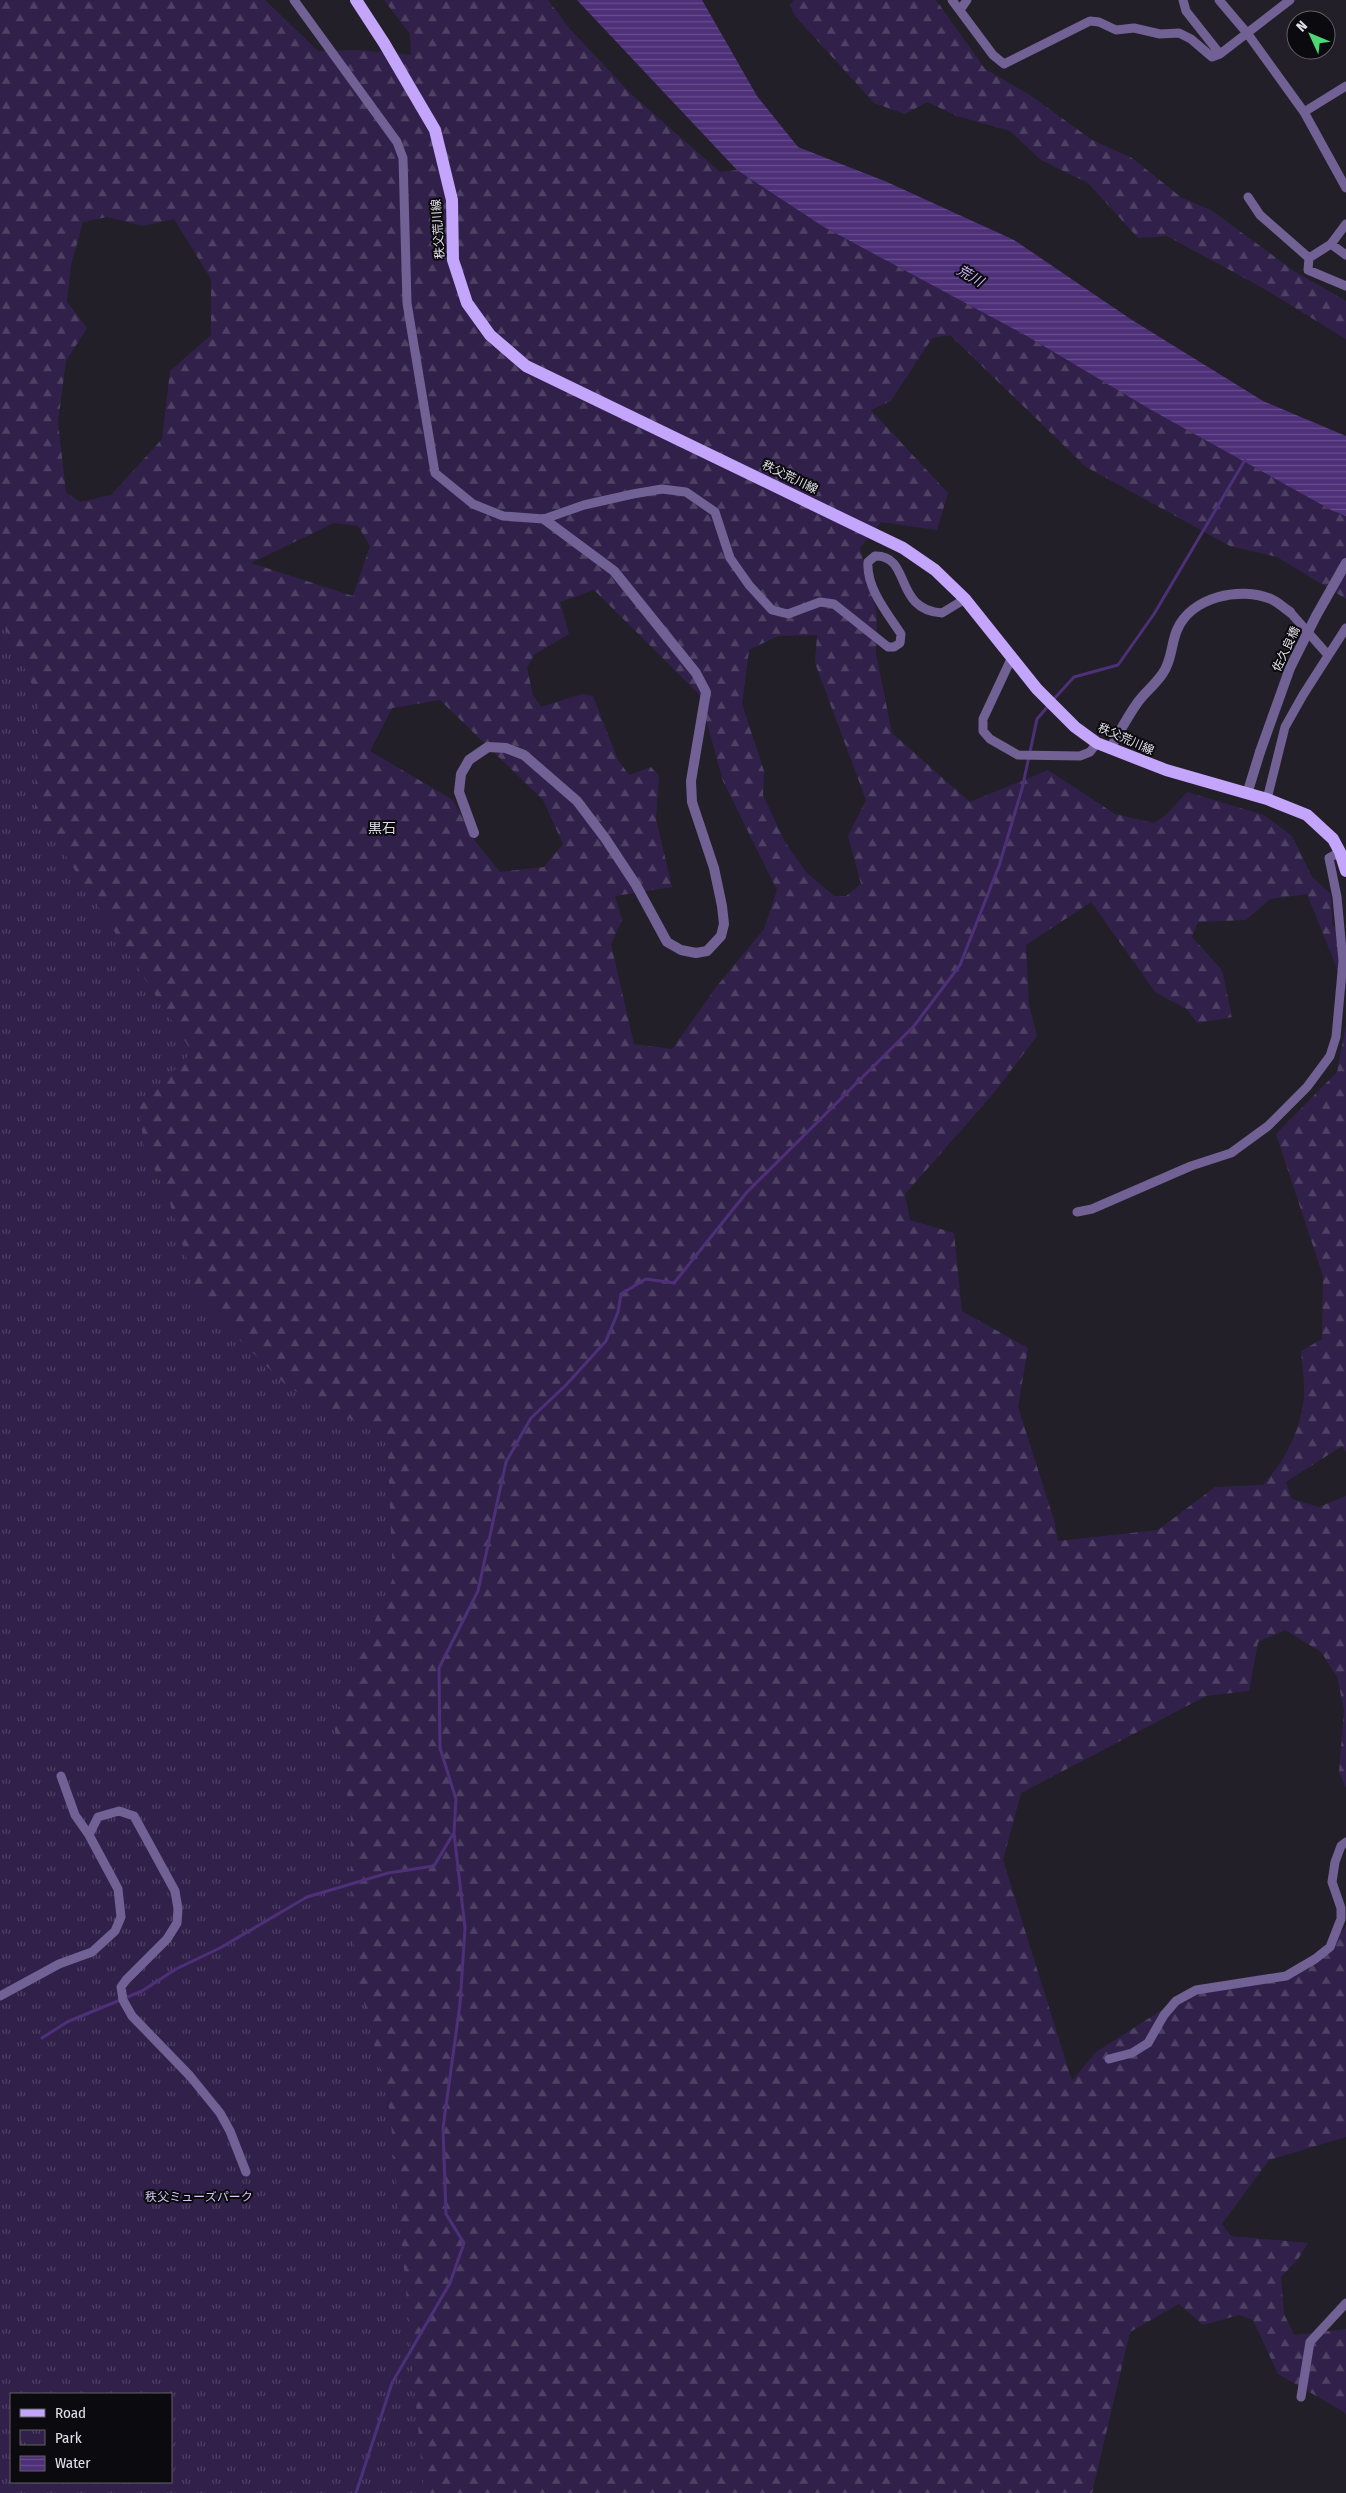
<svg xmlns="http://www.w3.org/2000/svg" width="1346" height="2493" font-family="'Fira Sans Condensed','Noto Sans JP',sans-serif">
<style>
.forest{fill:url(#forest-firs);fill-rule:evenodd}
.park{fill:url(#park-tufts);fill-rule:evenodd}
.water{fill:url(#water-rules)}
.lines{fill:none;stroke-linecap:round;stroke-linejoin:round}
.stream{stroke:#4e3079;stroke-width:3}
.minor{stroke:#726194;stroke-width:9}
.tertiary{stroke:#726194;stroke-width:10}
.primary{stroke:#c3a5fb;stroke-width:12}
.tertiary-bridge{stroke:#726194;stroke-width:10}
.labels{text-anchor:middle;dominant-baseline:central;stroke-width:4;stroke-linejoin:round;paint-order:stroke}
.street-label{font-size:12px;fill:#e3e1e8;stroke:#0b0a0e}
.park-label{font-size:12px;fill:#d4c7f1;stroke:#0b0a0e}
.water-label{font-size:14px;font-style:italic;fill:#c8b3f2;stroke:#0b0a0e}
.neighbourhood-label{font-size:14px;fill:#dfdbe9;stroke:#0b0a0e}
</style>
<defs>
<pattern id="forest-firs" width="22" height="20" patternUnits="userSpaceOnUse" patternTransform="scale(1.25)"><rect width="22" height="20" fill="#31214a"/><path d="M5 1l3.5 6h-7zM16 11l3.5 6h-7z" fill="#4f4164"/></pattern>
<pattern id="park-tufts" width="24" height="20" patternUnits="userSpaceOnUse" patternTransform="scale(1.25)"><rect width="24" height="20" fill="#31214a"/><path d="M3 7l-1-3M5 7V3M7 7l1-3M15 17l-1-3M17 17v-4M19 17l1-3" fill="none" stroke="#4f4164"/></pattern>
<pattern id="water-rules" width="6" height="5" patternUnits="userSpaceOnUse" patternTransform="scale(1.25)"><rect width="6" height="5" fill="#4e3079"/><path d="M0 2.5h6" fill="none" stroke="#674e8c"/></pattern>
</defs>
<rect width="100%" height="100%" fill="#221f29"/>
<path class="forest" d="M0,0H265L318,51L357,50L411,55L410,34L384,0H548L570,29L631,94L720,172L737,170L824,227L1025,335L1153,411L1333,511L1346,516V599L1277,557L1230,546L1086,467L950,335L932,338L891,401L871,410L948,493L937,530L881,522L860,548L877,614L876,654L892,733L970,802L1048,770L1115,814L1154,823L1165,816L1187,792L1264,815L1292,836L1312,877L1331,894L1332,923L1346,947V991L1307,894L1270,899L1246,920L1198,922L1192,937L1222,970L1232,1017L1197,1023L1187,1009L1156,993L1091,902L1026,945L1029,1005L1037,1036L993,1094L905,1194L910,1220L954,1233L962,1311L1028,1348L1018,1407L1054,1520L1058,1541L1158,1530L1215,1487L1263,1485C1285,1460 1300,1432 1304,1398C1305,1383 1302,1366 1301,1351L1322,1339L1323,1276L1276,1134L1337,1072L1346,1025V1452L1342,1446L1286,1482L1292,1499L1319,1507L1346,1496V1788L1339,1772L1344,1709L1337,1677L1321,1652L1285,1630L1258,1642L1249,1691L1206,1696L1021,1793L1003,1860L1072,2081L1096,2052L1176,2001L1179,1996L1286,1976L1315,1959L1346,1927V2137L1269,2160L1222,2224L1231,2236L1308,2243L1298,2259L1281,2277L1284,2314L1294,2335L1346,2329V2415L1344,2412L1278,2374L1253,2320L1239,2315L1203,2325L1179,2304L1130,2332L1092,2493H0ZM107,217L143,226L174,219L211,279V335L170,371L162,439L111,495L80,502L66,492L58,422L66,361L87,328L67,302L71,265L83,222ZM334,523L358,526L370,546L353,596L251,563ZM594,590L699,694L723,781L777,890L764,929L717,986L672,1049L634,1044L611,944L622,920L615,896L672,887L656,819L659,776L651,767L629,775L618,760L593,696L582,694L541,707L533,695L527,668L534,655L569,634L560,602ZM817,635L815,663L866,800L848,836L861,884L846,896H834L806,872L785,842L763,795L764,771L742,704L749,650L778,636ZM440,700L543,800L563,844L544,867L500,872L475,841L453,800L370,751L392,708ZM11,2394H171V2482H11Z
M794,0H936L985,69L1030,95L1092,140L1132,158L1182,198L1211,210L1294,271L1346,301V339L1261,287L1167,236L1138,238L1088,183L1041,160L1010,131L957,116L927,102L905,114L874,103L795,16L790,5Z"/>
<path class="park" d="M0,617L38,697L35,808L192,1052L139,1106L144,1147L169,1200L199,1300L289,1388L387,1437L393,1578L333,1720L351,1816L353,1957L390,2112L424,2493H0ZM11,2394H171V2482H11Z"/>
<path class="water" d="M577,0H702L757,96L798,147L887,182L1014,240L1132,320L1263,401L1346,436V516L1333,511L1153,411L1025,335L824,227L737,170Z"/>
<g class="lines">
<path class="stream" d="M1053,700L1074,677L1118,665L1154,614L1245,460
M42,2038L67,2022L142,1991L176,1969L220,1948L307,1897L388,1873L434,1866L453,1834
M356,2493L392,2383L450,2283L464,2243L446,2214L443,2128L460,2004L465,1928L454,1833L456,1799L440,1748L439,1668L478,1591L506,1462L531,1418L566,1385L606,1341L618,1312L621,1294L646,1279L674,1283L747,1192L914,1026L960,965L999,866L1022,789L1037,719L1049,705"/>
<path class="minor" d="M294,0L397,142L403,158L407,303L435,473L473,504L503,516L544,519L584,505L633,494L662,489L686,492L715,512L730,558L749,585L772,610L788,614L820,602L834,604L888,647H894L900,643L901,634C888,614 866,588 868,562L875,556C912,555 893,610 942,613L965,599
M952,0L993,55L1004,64L1090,21L1099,22L1116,30L1134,28L1160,34L1179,33L1191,39L1212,57L1220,54
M1183,0L1186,11L1220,54L1290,0
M1219,0L1247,33L1304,112L1346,188
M960,10L967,0
M1304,112L1346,86
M1248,197L1260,215L1309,258
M1346,224L1331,244L1309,258L1308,270L1346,286
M1331,244L1346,255
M1290,612L1328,655
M1012,657L983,719V731L990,739L1018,755L1080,756L1090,752L1097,743
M1267,799L1285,727L1303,695L1346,628
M1077,1212L1092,1209L1191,1166L1231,1153L1268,1126L1307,1087L1330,1056L1336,1037L1343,961L1337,897L1329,858L1340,852
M89,1835L98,1817L119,1811L134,1816L175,1891L178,1909L177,1923L167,1939L126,1980L121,1987L123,2000L132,2016L190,2076L220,2113L230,2131L246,2172
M0,1996L59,1964L92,1952L115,1931L121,1917L118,1889L89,1835L75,1815L61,1776
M1109,2059L1132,2053L1148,2043L1164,2015L1176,2001L1196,1990L1286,1976L1315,1959L1330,1947L1341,1919V1908L1332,1882L1335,1862L1341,1846L1346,1842
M1301,2397L1310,2342L1346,2303"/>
<path class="tertiary" d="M1110,749C1119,733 1127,717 1138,702C1145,692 1156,684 1163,673C1172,660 1171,644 1177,630C1191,597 1240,586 1271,599C1278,602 1284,608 1290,612
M1247,794L1260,752
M474,833L459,792L461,774L469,760L488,747L506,748L524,755L577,801L605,838L636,885L667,942L681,950L696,953L707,951L721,936L724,924L722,906L714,868L692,802L691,781L706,692L696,673L614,571L544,519"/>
<path class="primary" d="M356,0L384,43L435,130L452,200L453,260L467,303L490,335L526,366L903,548L935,570L965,599L1037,689L1075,727L1097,743L1166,770L1267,799L1307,815L1333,839L1340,852L1346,871"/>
<path class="tertiary-bridge" d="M1260,752L1290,668L1316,616L1346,563"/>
</g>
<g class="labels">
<g class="street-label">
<text transform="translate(438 229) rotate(-94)">秩父荒川線</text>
<text transform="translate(790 477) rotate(26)">秩父荒川線</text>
<text transform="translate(1286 649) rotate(-65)">佐久良橋</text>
<text transform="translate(1126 739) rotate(24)">秩父荒川線</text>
</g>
<g class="park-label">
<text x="199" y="2197">秩父ミューズパーク</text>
</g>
<g class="water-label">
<text transform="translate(970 276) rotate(30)">荒川</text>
</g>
<g class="neighbourhood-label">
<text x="382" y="828">黒石</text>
</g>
</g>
<rect x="10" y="2393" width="162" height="90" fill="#0b0a0e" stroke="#616065"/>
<rect x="20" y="2409" width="25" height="8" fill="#c3a5fb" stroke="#616065"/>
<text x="55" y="2418" font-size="15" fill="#e3e1e8">Road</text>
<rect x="20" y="2430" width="25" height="15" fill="url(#park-tufts)" stroke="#616065"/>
<text x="55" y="2443" font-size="15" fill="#e3e1e8">Park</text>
<rect x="20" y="2456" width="25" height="15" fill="url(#water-rules)" stroke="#616065"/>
<text x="55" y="2468" font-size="15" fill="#e3e1e8">Water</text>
<g transform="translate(1311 35) rotate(314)"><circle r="24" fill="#0b0a0e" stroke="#616065"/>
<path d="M0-4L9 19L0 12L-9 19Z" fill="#4ed675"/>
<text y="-8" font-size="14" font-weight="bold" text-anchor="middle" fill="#e3e1e8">N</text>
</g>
</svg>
